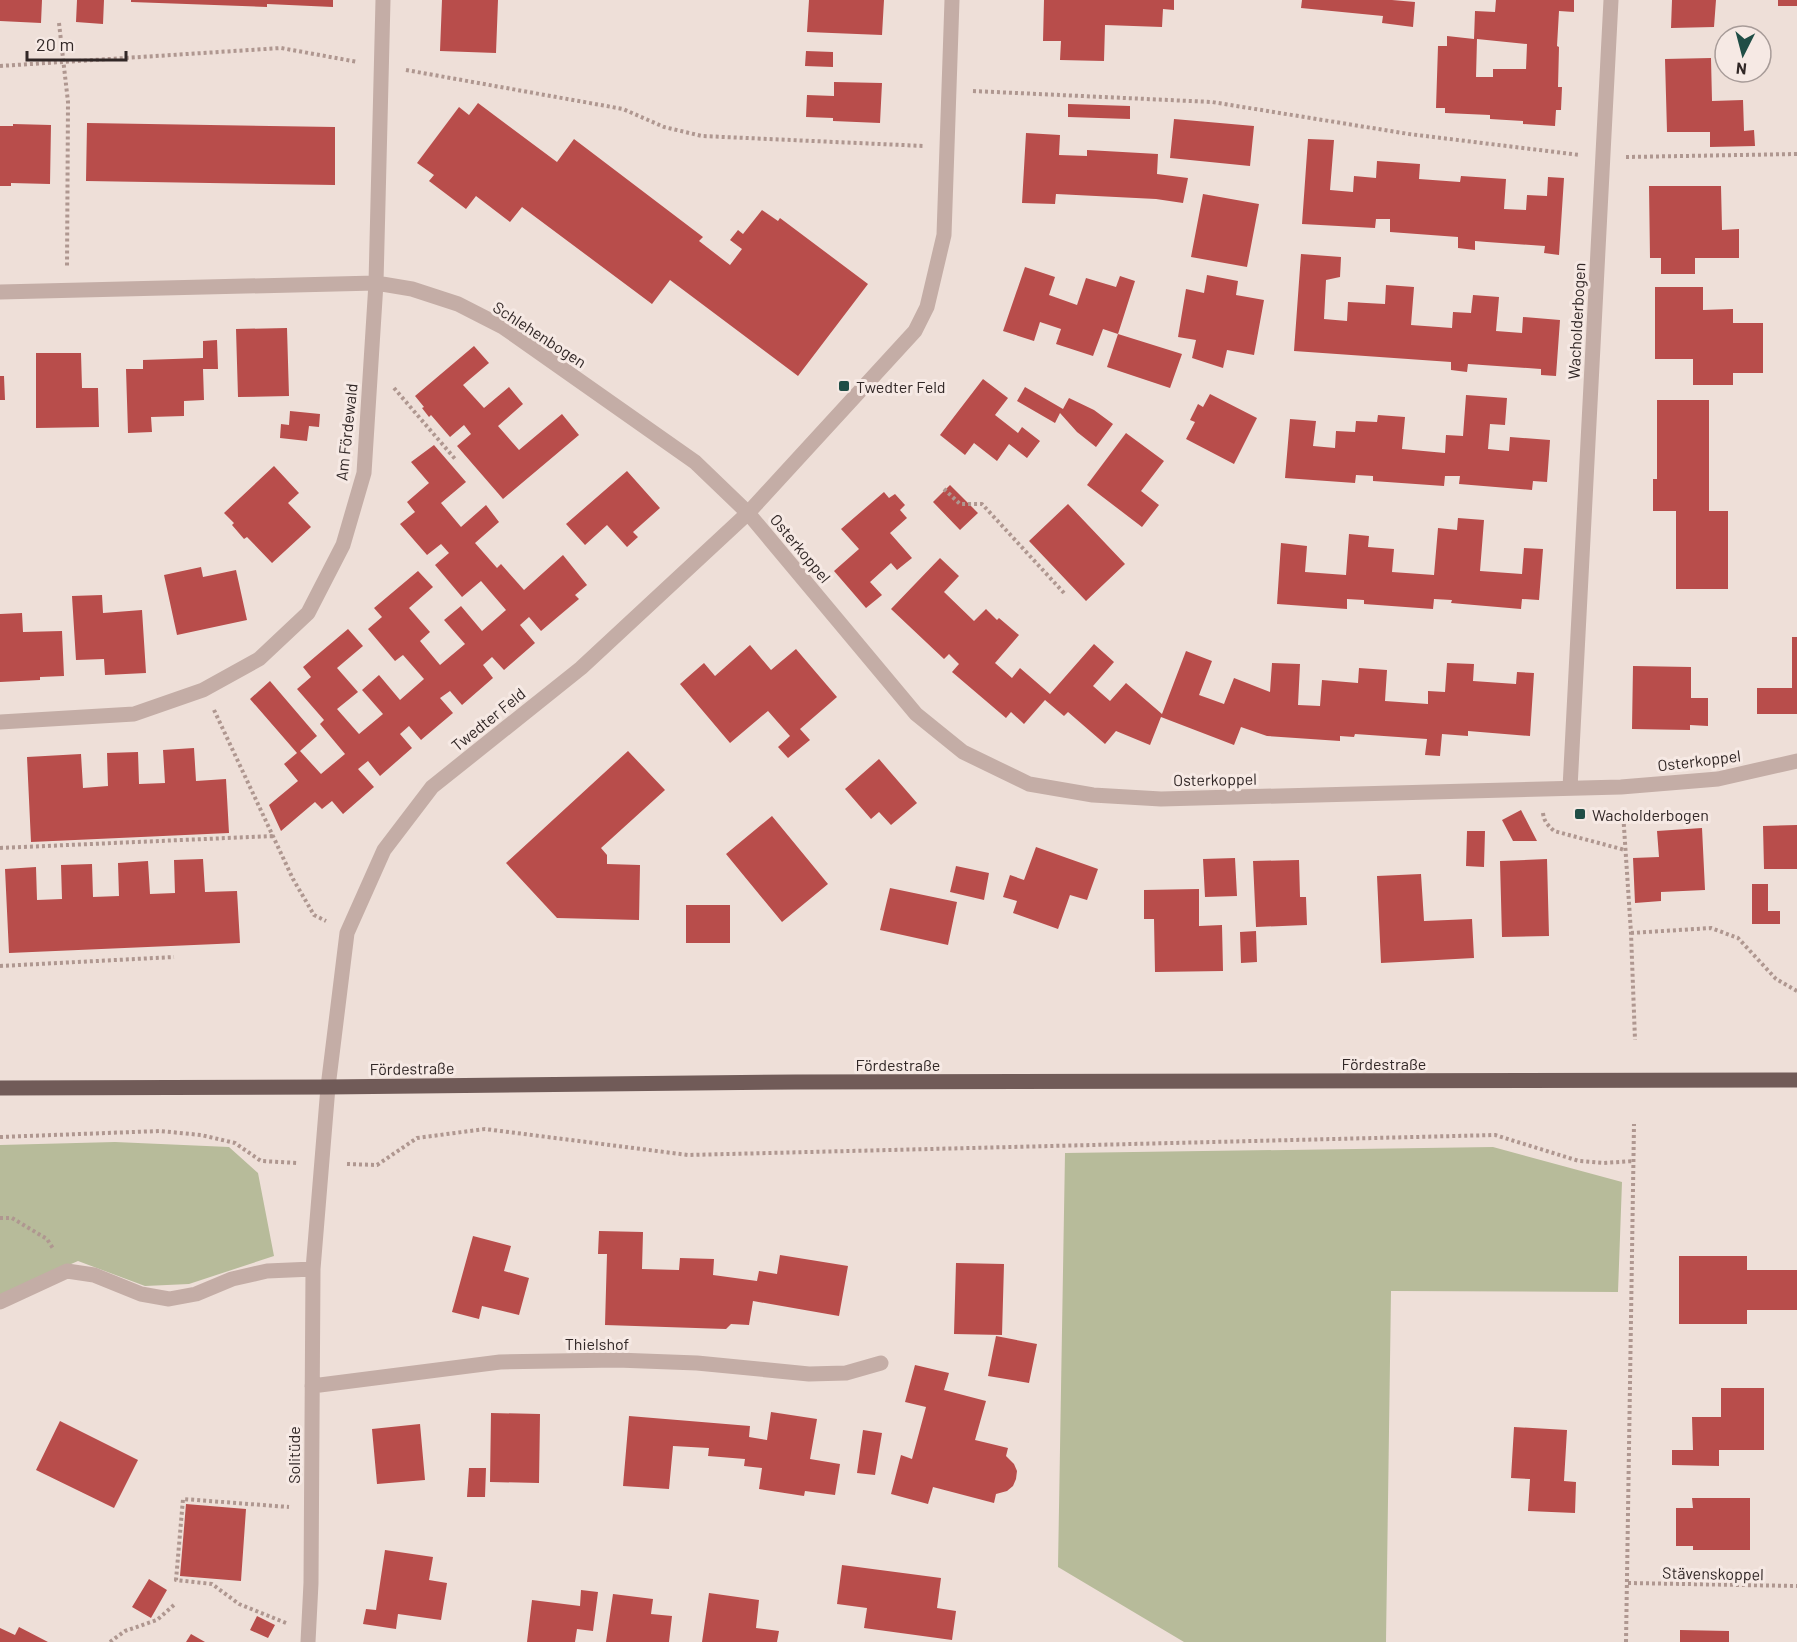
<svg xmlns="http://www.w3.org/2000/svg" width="1797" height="1642" font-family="Barlow,sans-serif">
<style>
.green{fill:#b7bb9a}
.building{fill:#b84d4b;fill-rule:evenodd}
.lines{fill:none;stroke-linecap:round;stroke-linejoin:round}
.path{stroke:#af9790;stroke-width:4;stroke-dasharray:3 3;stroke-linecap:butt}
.minor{stroke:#c4ada6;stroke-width:15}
.major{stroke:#715b58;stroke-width:15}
.poi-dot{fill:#204e46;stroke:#f6e9e4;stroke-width:2}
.labels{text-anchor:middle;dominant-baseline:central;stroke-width:6;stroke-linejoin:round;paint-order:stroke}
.street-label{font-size:16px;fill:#312726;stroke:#f6e9e4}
.poi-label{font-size:16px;fill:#312726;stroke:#f6e9e4;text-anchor:start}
</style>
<rect width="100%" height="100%" fill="#eedfd8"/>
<path class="green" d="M115,1142L229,1147L258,1173L274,1256L189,1284L145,1286L78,1261L0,1295V1145Z
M1493,1147L1622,1182L1618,1292L1391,1291L1386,1642H1184L1058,1567L1065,1153Z"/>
<path class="building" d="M0,0H42L41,23L0,21Z
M77,0H104L103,24L76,22Z
M131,0H333V7L267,4V7L131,2Z
M442,0H498L496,53L440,51Z
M809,0H884L882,35L807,32Z
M1044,0H1174V10L1163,9L1162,27L1105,25L1104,61L1060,60L1061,41H1043Z
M1302,0H1392L1415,2L1413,27L1382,23L1383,16L1301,8Z
M1496,0H1574V12L1559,11L1557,46L1559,47L1558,87H1562L1561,110H1556L1555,126L1523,124V121L1490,119V115L1445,113V108H1436L1438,46H1447V36L1474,39L1475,11L1495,12ZM1477,39L1527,44L1526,69H1493V77H1476Z
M1672,0H1716L1714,27L1671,28Z
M1778,0H1797V6H1778Z
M806,51L833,52V67L805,66Z
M1711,58L1712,101L1743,100L1744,131L1754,130L1755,146L1710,147V132H1667L1665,59Z
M834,82L882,83L880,123L833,121V118L806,117L807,95L834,96Z
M478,103L557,162L574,139L703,237L699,241L730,265L742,249L730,240L738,230L743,234L762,210L778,221L780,218L868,284L798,376L670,280L652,304L522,207L510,222L476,196L466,209L429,181L434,175L417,163L459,107L469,115Z
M1068,104L1130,106V119L1068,117Z
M1174,119L1254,126L1250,166L1170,158Z
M87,123L335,127V185L86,181Z
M13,124L51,125L50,184L11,183V186H0V126H13Z
M1026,133L1060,135L1059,155L1087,156V150L1158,154L1157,174L1188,178L1183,203L1156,199L1056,194L1055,204L1022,203Z
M1308,139L1334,140L1330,190L1353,192L1354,176L1376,178L1377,161L1420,164L1419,179L1460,182L1461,176L1506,179L1504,209L1526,210L1527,195L1547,196L1548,177L1564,178L1559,255L1544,253L1545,246L1487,242L1475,241V250L1458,248V237L1390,232V219H1376L1375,228L1302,224Z
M1649,186H1721L1722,230L1739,229V258H1695V274H1661V258H1650Z
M1203,194L1259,204L1247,267L1191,257Z
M1301,254L1341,257L1340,277L1326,280L1324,319L1347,321L1348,302L1385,304L1386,285L1414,287L1411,325L1452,328L1453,312L1471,313L1473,295L1499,297L1496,331L1522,333L1523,317L1560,320L1556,376L1541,375V369L1468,364L1467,372L1451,370V362L1294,351Z
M1025,267L1055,277L1049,295L1077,305L1086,278L1116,287L1120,276L1135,281L1118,334L1182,354L1170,388L1107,367L1118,334L1103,329L1093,356L1056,344L1061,329L1040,322L1034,341L1003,331Z
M1207,275L1238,281L1236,295L1264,300L1254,355L1227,350L1223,368L1192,358L1196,340L1178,337L1186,289L1204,293Z
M1655,287H1703V310L1733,309V323H1763V373H1733V385H1693V359H1655Z
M287,328L289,396L238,397L236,329Z
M217,340L218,369H203L204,400L184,401V416L151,417L152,432L128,433L126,369H143V360L203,358V341Z
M474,346L489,363L463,385L484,408L509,387L523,404L498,426L519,450L562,414L579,435L503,499L457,446L471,434L464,425L450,437L431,415L429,417L422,408L424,407L415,396Z
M36,353H81L82,388H98L99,427L36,428Z
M0,376H4L5,400H0Z
M983,379L1008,398L995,415L1018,433L1022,427L1040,441L1027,458L1009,444L997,461L974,443L965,455L940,435Z
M1025,387L1063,409L1069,398L1094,410L1113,424L1096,447L1077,432L1060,413L1055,423L1017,401Z
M1210,394L1257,418L1234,464L1186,439L1195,422L1190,420L1198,404L1203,407Z
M1466,395L1507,398L1505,425L1490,424L1488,449L1509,451L1510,437L1550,440L1547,482L1533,481L1532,490L1459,484L1460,476H1445L1444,486L1373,481V476L1356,475L1355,483L1285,478L1290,419L1316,421L1313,446L1335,448L1336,431L1355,432L1356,421L1377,422L1378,415L1405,417L1402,449L1445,453L1446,435L1463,436Z
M1657,400H1709V511H1728V589H1676V511H1653V479H1657Z
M290,411L320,414L319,427L309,426L307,441L280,438L281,424L289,425Z
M1126,433L1164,461L1141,491L1159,505L1142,527L1087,485Z
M434,445L466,482L441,503L461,527L486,505L499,522L475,543L497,568L501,564L524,590L563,555L587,585L575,595L579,599L541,631L529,617L520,625L535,643L504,670L492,657L483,665L493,678L462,705L450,691L440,698L453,713L421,740L409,726L400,734L412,748L380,776L368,761L358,769L374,787L343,814L332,801L322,809L315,802L281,831L269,805L298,781L284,764L297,753L250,699L270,681L317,736L300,751L321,774L345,754L320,724L324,720L297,689L311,677L303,667L348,629L363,646L337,668L358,692L337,709L359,734L383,714L362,690L379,675L400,700L424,679L403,655L395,661L368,629L382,617L374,608L418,571L433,587L409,608L430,632L420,641L440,665L465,644L444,620L461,606L482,631L506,610L481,581L462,597L435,565L449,553L441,544L427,555L400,524L415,512L407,502L429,483L411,462Z
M274,466L299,493L288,503L311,527L272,563L247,537L244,539L232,525L234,523L224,513Z
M627,471L660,508L633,532L638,537L627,547L607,525L585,545L566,524Z
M950,485L978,513L960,530L933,502Z
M884,492L889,498L895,494L905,505L900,510L907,518L890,533L912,558L897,570L891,563L870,582L882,595L866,608L834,571L859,549L841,529Z
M1068,504L1125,564L1086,601L1029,541Z
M1458,518L1484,520L1480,571L1522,574L1524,548L1543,549L1539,600L1522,599L1521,609L1451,603L1452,600L1434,599L1433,609L1364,604V600L1347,599V609L1277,604L1281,543L1307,546L1305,572L1346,575L1349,534L1369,536L1368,547L1394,549L1392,572L1434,575L1438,528L1457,530Z
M940,558L959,576L944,592L974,621L986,609L997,620L999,618L1019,635L995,663L1012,678L1020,668L1050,694L1094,644L1114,662L1093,686L1110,701L1126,683L1162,714L1186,651L1212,661L1199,695L1224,704L1234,678L1270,692L1272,663L1300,664L1298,705L1320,706L1322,680L1358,683L1359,668L1387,670L1385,701L1428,704V691L1445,692L1447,663L1474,664L1473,681L1516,684L1517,672L1534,673L1530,736L1468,731V736L1442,734L1440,756L1425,755L1427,739L1355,734L1354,737L1340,736V741L1267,736L1241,727L1234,745L1161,717L1150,745L1116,731L1105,744L1068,712L1064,716L1045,700L1024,724L1011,712L1006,718L952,672L959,664L949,654L944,659L891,609Z
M201,567L203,577L236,570L247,620L177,635L164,575Z
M102,595L103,613L142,610L146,673L105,675L104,659L76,660L72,596Z
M22,613L23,632L62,631L64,676L40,677V680L0,682V614Z
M1792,637H1797V714H1757V688H1792Z
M750,645L771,670L796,649L837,697L800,729L810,740L788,758L778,747L790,736L768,711L730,743L680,684L704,663L715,676Z
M1633,666L1691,667V698H1708V726L1690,725V730L1632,729Z
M194,748L196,781L226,779L229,833L31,842L27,757L81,754L83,788L108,786L107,753L138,752L139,784L165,783L163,750Z
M628,751L665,790L601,848L607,855V864L640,865L639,920L557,918L506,863Z
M879,759L917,803L891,825L879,812L871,819L845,789Z
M1521,810L1537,841H1513L1502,820Z
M772,816L828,884L782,922L726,854Z
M1797,825V869H1764L1763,826Z
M1702,828L1705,890L1661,892V901L1635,903L1633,858L1659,857L1657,831Z
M1467,831H1485L1484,867L1466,866Z
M1036,847L1098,869L1087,900L1070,895L1058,929L1013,913L1017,901L1003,897L1010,875L1024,880Z
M1235,858L1237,896L1205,897L1203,859Z
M203,859L205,892L237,891L240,943L9,953L5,869L36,867L37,900L62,899L61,865L92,864L93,897L119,896L118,863L148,861L150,894L175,893L174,860Z
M1547,859L1549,936L1502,937L1500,861Z
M1299,860L1300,897H1306L1307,925L1256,927L1253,861Z
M956,866L989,873L984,900L950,892Z
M1421,874L1424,921L1472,919L1474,958L1381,963L1377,876Z
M1752,884H1768V911H1780V924H1752Z
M890,888L957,902L948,945L880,930Z
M1199,889V926L1222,925L1223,971L1155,972L1154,919H1144V890Z
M686,905H730V943H686Z
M1256,931L1257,962L1241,963L1240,932Z
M599,1231L643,1232L642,1269L679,1270L680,1258L714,1259L713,1275L757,1281L759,1271L777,1274L780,1255L848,1266L839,1316L753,1301L749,1325L731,1324L726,1329L605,1325L607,1254H598Z
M473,1236L511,1246L504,1271L529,1278L519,1315L482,1306L479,1319L452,1312Z
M1679,1256H1747V1270H1797V1310H1747V1324H1679Z
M956,1263L1004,1264L1002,1335L954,1334Z
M996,1336L1037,1344L1029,1383L988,1376Z
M915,1365L949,1373L944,1390L986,1401L975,1440L1008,1448L1006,1456L1014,1464L1017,1471L1016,1479L1013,1486L1007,1491L996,1494L994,1503L933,1487L928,1504L891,1494L901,1455L912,1459L926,1407L905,1402Z
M1721,1388H1764V1450H1719V1466L1672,1465V1450H1693L1692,1417H1721Z
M771,1412L817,1419L810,1459L840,1464L835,1495L805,1491L804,1496L759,1489L762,1468L744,1466L745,1459L708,1456L709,1448L673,1446L669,1489L623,1486L629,1416L750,1426L749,1437L767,1440Z
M491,1413L540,1414L539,1483L490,1482Z
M60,1421L138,1460L114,1508L36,1470Z
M420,1424L425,1480L377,1484L372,1429Z
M1514,1427L1567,1430L1564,1481L1576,1482L1575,1513L1528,1511L1530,1479L1511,1478Z
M863,1430L882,1433L875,1475L857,1473Z
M469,1468H486L485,1497H467Z
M1692,1498H1750V1550H1693V1546H1676V1508H1693Z
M186,1504L246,1509L241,1581L180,1576Z
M385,1550L433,1557L429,1580L447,1583L441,1620L398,1614L396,1629L363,1624L366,1609L376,1610Z
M842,1565L941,1578L937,1608L956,1611L952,1640L864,1628L867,1608L837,1604Z
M149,1579L167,1590L151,1618L132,1607Z
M581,1590L598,1592L593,1631L577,1629L575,1642H527L532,1600L580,1606Z
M709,1593L759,1600L756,1628L779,1631L777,1642H702Z
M613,1594L653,1599L651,1614L672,1616L669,1642H606Z
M257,1616L275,1625L268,1638L250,1630Z
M19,1627L48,1642H0V1628L15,1635Z
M1680,1630L1729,1631V1642H1680Z
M191,1634L205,1642H186Z"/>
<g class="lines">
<path class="path" d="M59,23L68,102L67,268
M0,66L281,48L358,62
M406,70L623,109L664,127L702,136L924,146
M973,91L1212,102L1409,134L1580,155
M1626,157L1797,154
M394,388L456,460
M944,489L960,504H982L1064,593
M214,710L293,879L314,915L326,921
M1623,812L1631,933L1635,1040
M1543,813C1544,822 1548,825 1554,831L1625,850
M0,848L273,836
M1631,933L1711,928L1738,938L1776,979L1797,991
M0,966L174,957
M0,1137L160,1131L201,1135L235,1143L261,1161L297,1163
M347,1164L377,1165L417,1138L485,1129L688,1155L1495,1135L1579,1161L1603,1163L1634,1161
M0,1218H12L47,1239L54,1250
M1628,1583L1797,1586
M286,1623L239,1604L212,1584L176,1580L183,1499L289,1507
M110,1642L125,1631L157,1620L174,1605
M1626,1642L1634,1124"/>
<path class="minor" d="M0,292L376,283L412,289L458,304L503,327L695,462L748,513L916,714L963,752L1029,784L1093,795L1161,799L1621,787L1718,779L1797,761
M0,722L134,714L203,690L259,659L308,613L343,545L364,473L376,283L383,0
M1570,788L1611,0
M0,1302L67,1271L94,1275L141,1294L169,1299L196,1294L232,1279L267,1271L313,1269
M312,1386L500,1362L617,1360L697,1363L809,1374L846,1373L881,1363
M308,1642L311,1583L313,1269L328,1087L347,933L384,850L432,787L581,668L748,513L915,331L927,307L944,235L952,0"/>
<path class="major" d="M0,1088L328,1087L795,1082L1797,1080"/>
</g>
<g class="poi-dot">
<rect x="838" y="380" width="12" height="12" rx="3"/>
<rect x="1574" y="808" width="12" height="12" rx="3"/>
</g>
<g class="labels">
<g class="street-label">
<text transform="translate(1576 321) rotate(-87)">Wacholderbogen</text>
<text transform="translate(540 334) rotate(33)">Schlehenbogen</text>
<text transform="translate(346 432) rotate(-84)">Am Fördewald</text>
<text transform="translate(801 548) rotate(50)">Osterkoppel</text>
<text transform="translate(488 719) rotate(-39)">Twedter Feld</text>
<text transform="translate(1699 760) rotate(-7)">Osterkoppel</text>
<text transform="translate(1215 779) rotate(-1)">Osterkoppel</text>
<text x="1384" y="1063">Fördestraße</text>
<text x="898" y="1064">Fördestraße</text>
<text transform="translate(412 1068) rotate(-1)">Fördestraße</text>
<text x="597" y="1343">Thielshof</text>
<text transform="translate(293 1455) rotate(-90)">Solitüde</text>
<text transform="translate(1713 1573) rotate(1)">Stävenskoppel</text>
</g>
<g class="poi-label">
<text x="856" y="386">Twedter Feld</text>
<text x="1592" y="814">Wacholderbogen</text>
</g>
</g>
<g transform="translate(1743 54) rotate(186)"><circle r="28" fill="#f6e9e4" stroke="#a79b98" stroke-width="1.5"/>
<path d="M0-4.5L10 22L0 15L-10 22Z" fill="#204e46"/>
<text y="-9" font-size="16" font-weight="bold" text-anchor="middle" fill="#312726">N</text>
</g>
<path d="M27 51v9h99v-9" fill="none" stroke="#312726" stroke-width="3"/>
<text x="36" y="51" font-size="18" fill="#312726" stroke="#f6e9e4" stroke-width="4.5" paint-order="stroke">20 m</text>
</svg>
